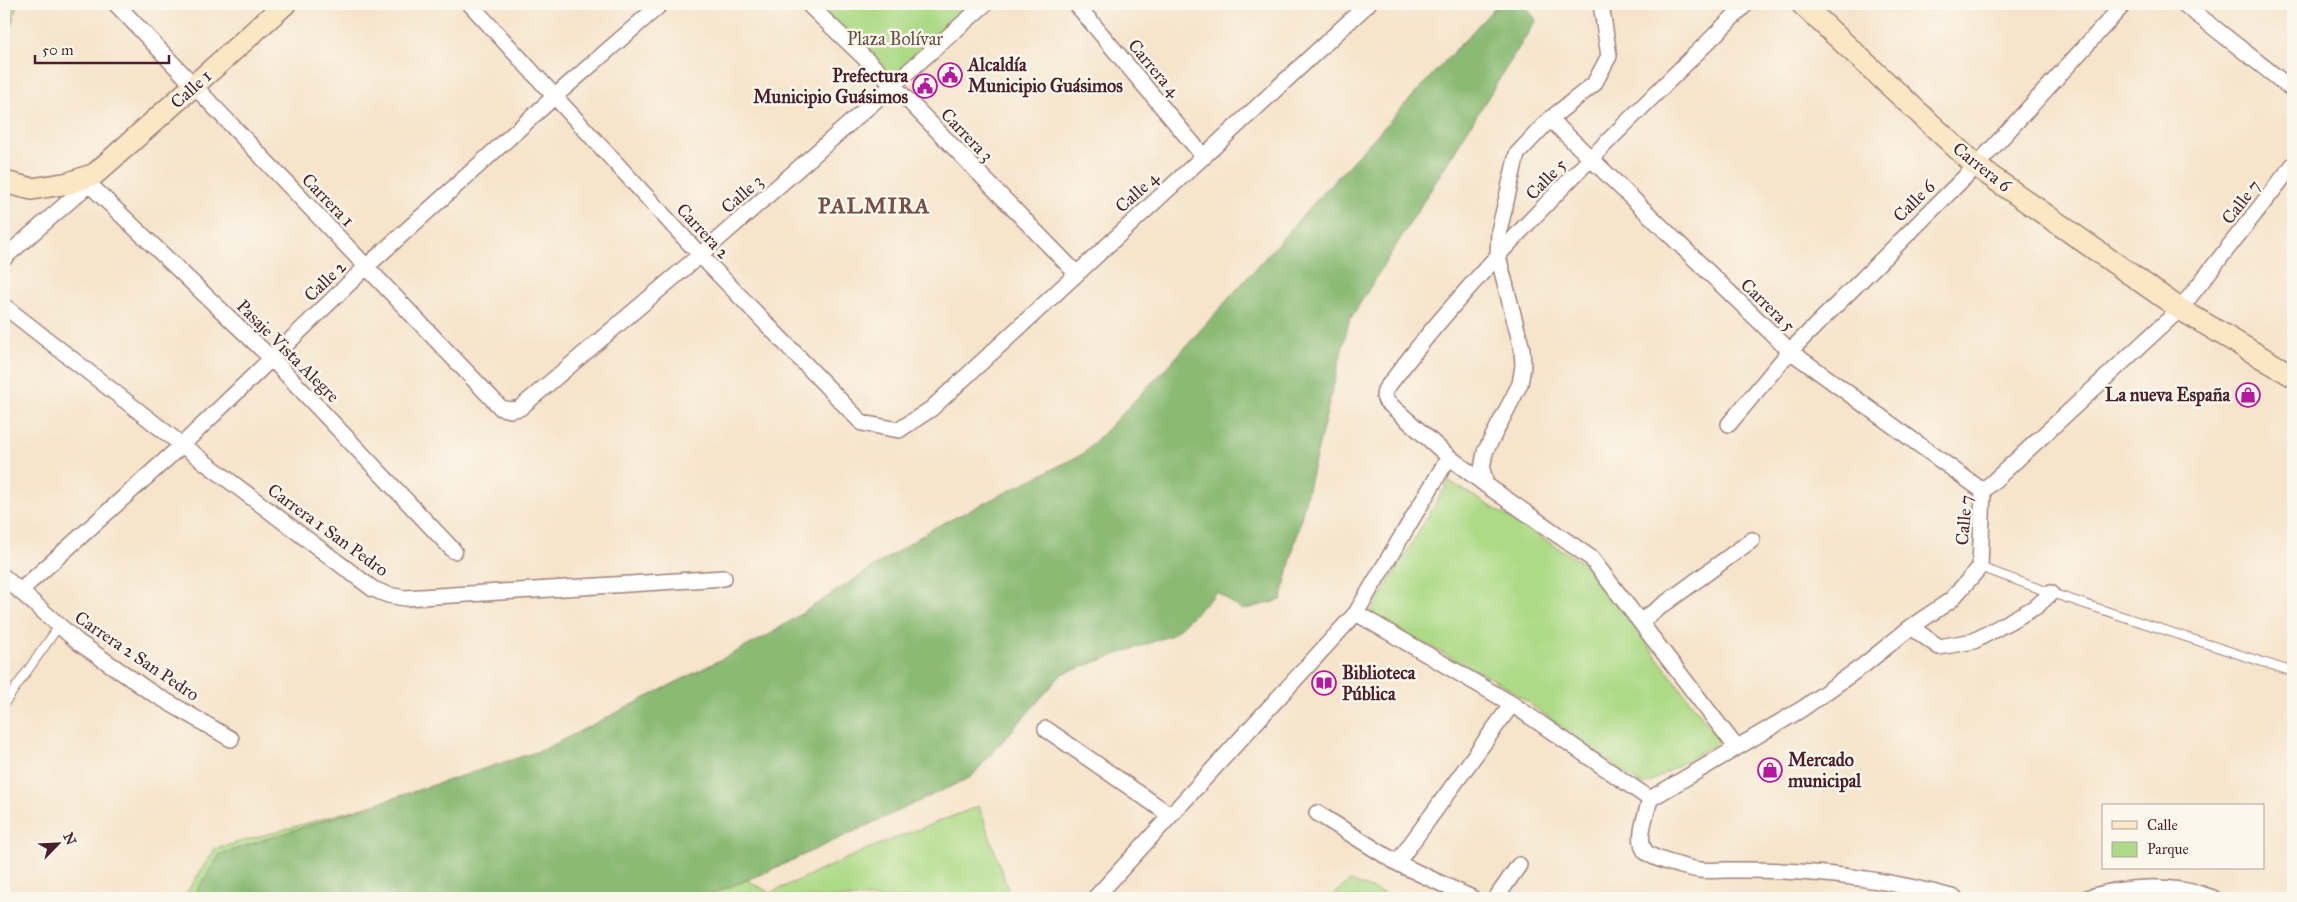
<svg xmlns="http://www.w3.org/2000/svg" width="2297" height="902" font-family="'IM FELL Great Primer',serif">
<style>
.green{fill:#adda86;stroke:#7c7c58}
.forest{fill:#8aba73;stroke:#6a6c4f}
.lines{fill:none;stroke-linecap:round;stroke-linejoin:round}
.lane-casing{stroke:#a0827b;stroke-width:10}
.street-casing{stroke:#a0827b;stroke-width:18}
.secondary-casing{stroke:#a0827b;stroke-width:24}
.lane{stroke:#fff;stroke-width:8}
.street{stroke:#fff;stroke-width:15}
.secondary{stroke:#fbe7c3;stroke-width:21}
.labels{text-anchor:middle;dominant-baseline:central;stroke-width:5;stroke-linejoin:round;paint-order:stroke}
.park-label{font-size:18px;fill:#634e42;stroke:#fbf7ec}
.poi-label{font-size:18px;font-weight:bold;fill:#4a1f2b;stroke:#fbf7ec;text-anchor:start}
.street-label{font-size:18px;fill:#4a1f2b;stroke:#fbf7ec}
.district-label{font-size:22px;font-weight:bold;letter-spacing:1px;fill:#754d47;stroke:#fbf7ec}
</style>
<rect width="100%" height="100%" fill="#fbf7ec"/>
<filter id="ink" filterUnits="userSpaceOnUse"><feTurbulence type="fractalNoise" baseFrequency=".02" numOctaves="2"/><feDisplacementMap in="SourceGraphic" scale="10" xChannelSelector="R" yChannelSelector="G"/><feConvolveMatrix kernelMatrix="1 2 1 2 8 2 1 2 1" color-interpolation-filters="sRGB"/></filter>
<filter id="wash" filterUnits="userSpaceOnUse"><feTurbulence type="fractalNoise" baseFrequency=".0096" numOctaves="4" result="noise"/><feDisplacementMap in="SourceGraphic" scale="20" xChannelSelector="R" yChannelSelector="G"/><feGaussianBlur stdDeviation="1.12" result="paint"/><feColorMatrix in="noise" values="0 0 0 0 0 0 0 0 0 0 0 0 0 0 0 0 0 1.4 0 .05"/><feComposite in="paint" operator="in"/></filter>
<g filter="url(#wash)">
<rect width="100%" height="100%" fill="#f6e4cb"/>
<path class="green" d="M4,4H17L11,27L4,35Z
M808,4H985L894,86Z
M1449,481L1588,566L1720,741L1643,786L1504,685L1369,615Z
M538,758L770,893L870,848L979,806L1011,898H183L215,849Z
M1350,881L1395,898H1330Z"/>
<path class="forest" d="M1498,4H1524L1536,20L1349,321L1281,600L1242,610L1217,592L1172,635L1062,674L971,777L769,871L702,898H192L220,854L545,749L767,636L932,529L1083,454L1172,362L1322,194Z"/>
</g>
<g filter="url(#ink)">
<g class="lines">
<g class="lane-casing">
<path id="lane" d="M1980,567L2051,593L2293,672
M4,704L59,626"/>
</g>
<g class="street-casing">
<path id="street" d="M116,4L501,408L510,410L520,408L700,255L985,4
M470,4L700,255L862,423L899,430L931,409L1368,4
M808,4L894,86L1076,273
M1076,4L1204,157
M2184,4L2293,90
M1550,119L1790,351L1983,491
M89,184L272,359L454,551
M4,258L89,184L94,175
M4,306L182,445L373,589L388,595L405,598L724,578
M1729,424L1790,351L1976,166L2124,4
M1486,485L1482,469L1485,452L1520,384L1523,366L1522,349L1498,256L1499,231L1517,154L1550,119L1594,84L1609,56L1601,4
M4,577L78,642L149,691L231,739
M20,591L182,445L366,267L554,97L661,4
M1356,613L1512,704L1650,799
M1641,621L1752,540
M1911,627L1939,647L1974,641L2037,606L2051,593
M1046,729L1170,815
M1736,747L1591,558L1486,485L1449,457L1386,401L1384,396L1385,390C1403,367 1420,344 1439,322C1534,210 1642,108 1746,4
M1650,799L1802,709L1864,665L1911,627L1951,600L1980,567L1983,491L2180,309L2293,165
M1650,799C1647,813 1636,838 1645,851C1651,859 1688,868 1699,870C1708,871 1719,870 1729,870C1806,869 1880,877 1955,898
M1317,813L1397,863L1472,898
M1397,863L1512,704
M1095,898L1356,613L1449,457
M1496,898L1519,865
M2087,898C2125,885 2175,884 2213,898"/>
</g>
<g class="secondary-casing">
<path id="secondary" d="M1802,4L1976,166L2180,309L2293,376
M4,182L32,189L69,183L95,174L285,4"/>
</g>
<use href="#lane" class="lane"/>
<use href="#street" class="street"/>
<use href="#secondary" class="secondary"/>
</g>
</g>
<defs>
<g id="civic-ring" transform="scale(1.25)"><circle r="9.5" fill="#fbf7ec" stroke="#b5179e" stroke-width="1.5"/><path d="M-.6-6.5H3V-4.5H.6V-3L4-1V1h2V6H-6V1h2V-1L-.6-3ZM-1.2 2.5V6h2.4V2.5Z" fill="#b5179e"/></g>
<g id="shop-ring" transform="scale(1.25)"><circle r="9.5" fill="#fbf7ec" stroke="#b5179e" stroke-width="1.5"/><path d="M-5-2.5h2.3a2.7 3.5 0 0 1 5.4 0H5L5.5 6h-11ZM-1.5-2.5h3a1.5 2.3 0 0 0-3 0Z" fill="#b5179e"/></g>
<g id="library-ring" transform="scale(1.25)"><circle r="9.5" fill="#fbf7ec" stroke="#b5179e" stroke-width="1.5"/><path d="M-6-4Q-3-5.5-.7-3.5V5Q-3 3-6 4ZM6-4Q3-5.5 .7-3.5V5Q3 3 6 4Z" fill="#b5179e"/></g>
</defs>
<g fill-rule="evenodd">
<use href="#civic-ring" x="950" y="75"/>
<use href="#civic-ring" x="925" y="86"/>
<use href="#shop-ring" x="2248" y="395"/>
<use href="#library-ring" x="1324" y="683"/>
<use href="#shop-ring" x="1770" y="770"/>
</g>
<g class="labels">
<g class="park-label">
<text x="895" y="39">Plaza Bolívar</text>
</g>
<g class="poi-label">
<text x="968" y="65">Alcaldía<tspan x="968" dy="21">Municipio Guásimos</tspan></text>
<text x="908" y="76" text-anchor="end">Prefectura<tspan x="908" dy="21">Municipio Guásimos</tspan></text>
<text x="2230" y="395" text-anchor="end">La nueva España</text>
<text x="1342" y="673">Biblioteca<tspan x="1342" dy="21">Pública</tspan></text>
<text x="1788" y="760">Mercado<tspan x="1788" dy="21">municipal</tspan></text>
</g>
<g class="street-label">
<text transform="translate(1154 68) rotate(50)">Carrera 4</text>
<text transform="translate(191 89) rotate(-42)">Calle 1</text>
<text transform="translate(967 135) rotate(46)">Carrera 3</text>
<text transform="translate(1982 167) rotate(38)">Carrera 6</text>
<text transform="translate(1546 179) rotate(-46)">Calle 5</text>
<text transform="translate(1137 192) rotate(-42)">Calle 4</text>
<text transform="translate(742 194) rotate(-41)">Calle 3</text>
<text transform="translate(328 200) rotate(46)">Carrera 1</text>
<text transform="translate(1914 201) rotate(-45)">Calle 6</text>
<text transform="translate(2241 202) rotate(-52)">Calle 7</text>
<text transform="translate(703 231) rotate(47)">Carrera 2</text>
<text transform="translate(325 281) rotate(-44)">Calle 2</text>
<text transform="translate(1768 305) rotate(44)">Carrera 5</text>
<text transform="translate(288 351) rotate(45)">Pasaje Vista Alegre</text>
<text transform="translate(1964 520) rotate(-85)">Calle 7</text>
<text transform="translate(328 530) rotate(36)">Carrera 1 San Pedro</text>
<text transform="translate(137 656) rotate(34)">Carrera 2 San Pedro</text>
</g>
<g class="district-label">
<text x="874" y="205">PALMIRA</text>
</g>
</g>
<rect width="2297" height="902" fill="none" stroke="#fbf7ec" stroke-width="20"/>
<rect x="2102" y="804" width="162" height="65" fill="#fbf7ec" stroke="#b4a19f"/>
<rect x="2112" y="821" width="25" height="8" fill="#fbe7c3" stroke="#b4a19f"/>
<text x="2147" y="830" font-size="15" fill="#4a1f2b">Calle</text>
<rect x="2112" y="842" width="25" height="15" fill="#adda86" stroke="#b4a19f"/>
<text x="2147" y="854" font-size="15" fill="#4a1f2b">Parque</text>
<g transform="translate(58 844) rotate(66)" stroke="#fbf7ec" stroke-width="4" paint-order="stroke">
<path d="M0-4L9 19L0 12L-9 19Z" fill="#4a1f2b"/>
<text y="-8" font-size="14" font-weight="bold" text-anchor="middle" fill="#4a1f2b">N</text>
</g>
<path d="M35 55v8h134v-8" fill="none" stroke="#4a1f2b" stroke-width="2.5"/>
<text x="42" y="55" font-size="15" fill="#4a1f2b" stroke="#fbf7ec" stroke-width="4" paint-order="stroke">50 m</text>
</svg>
